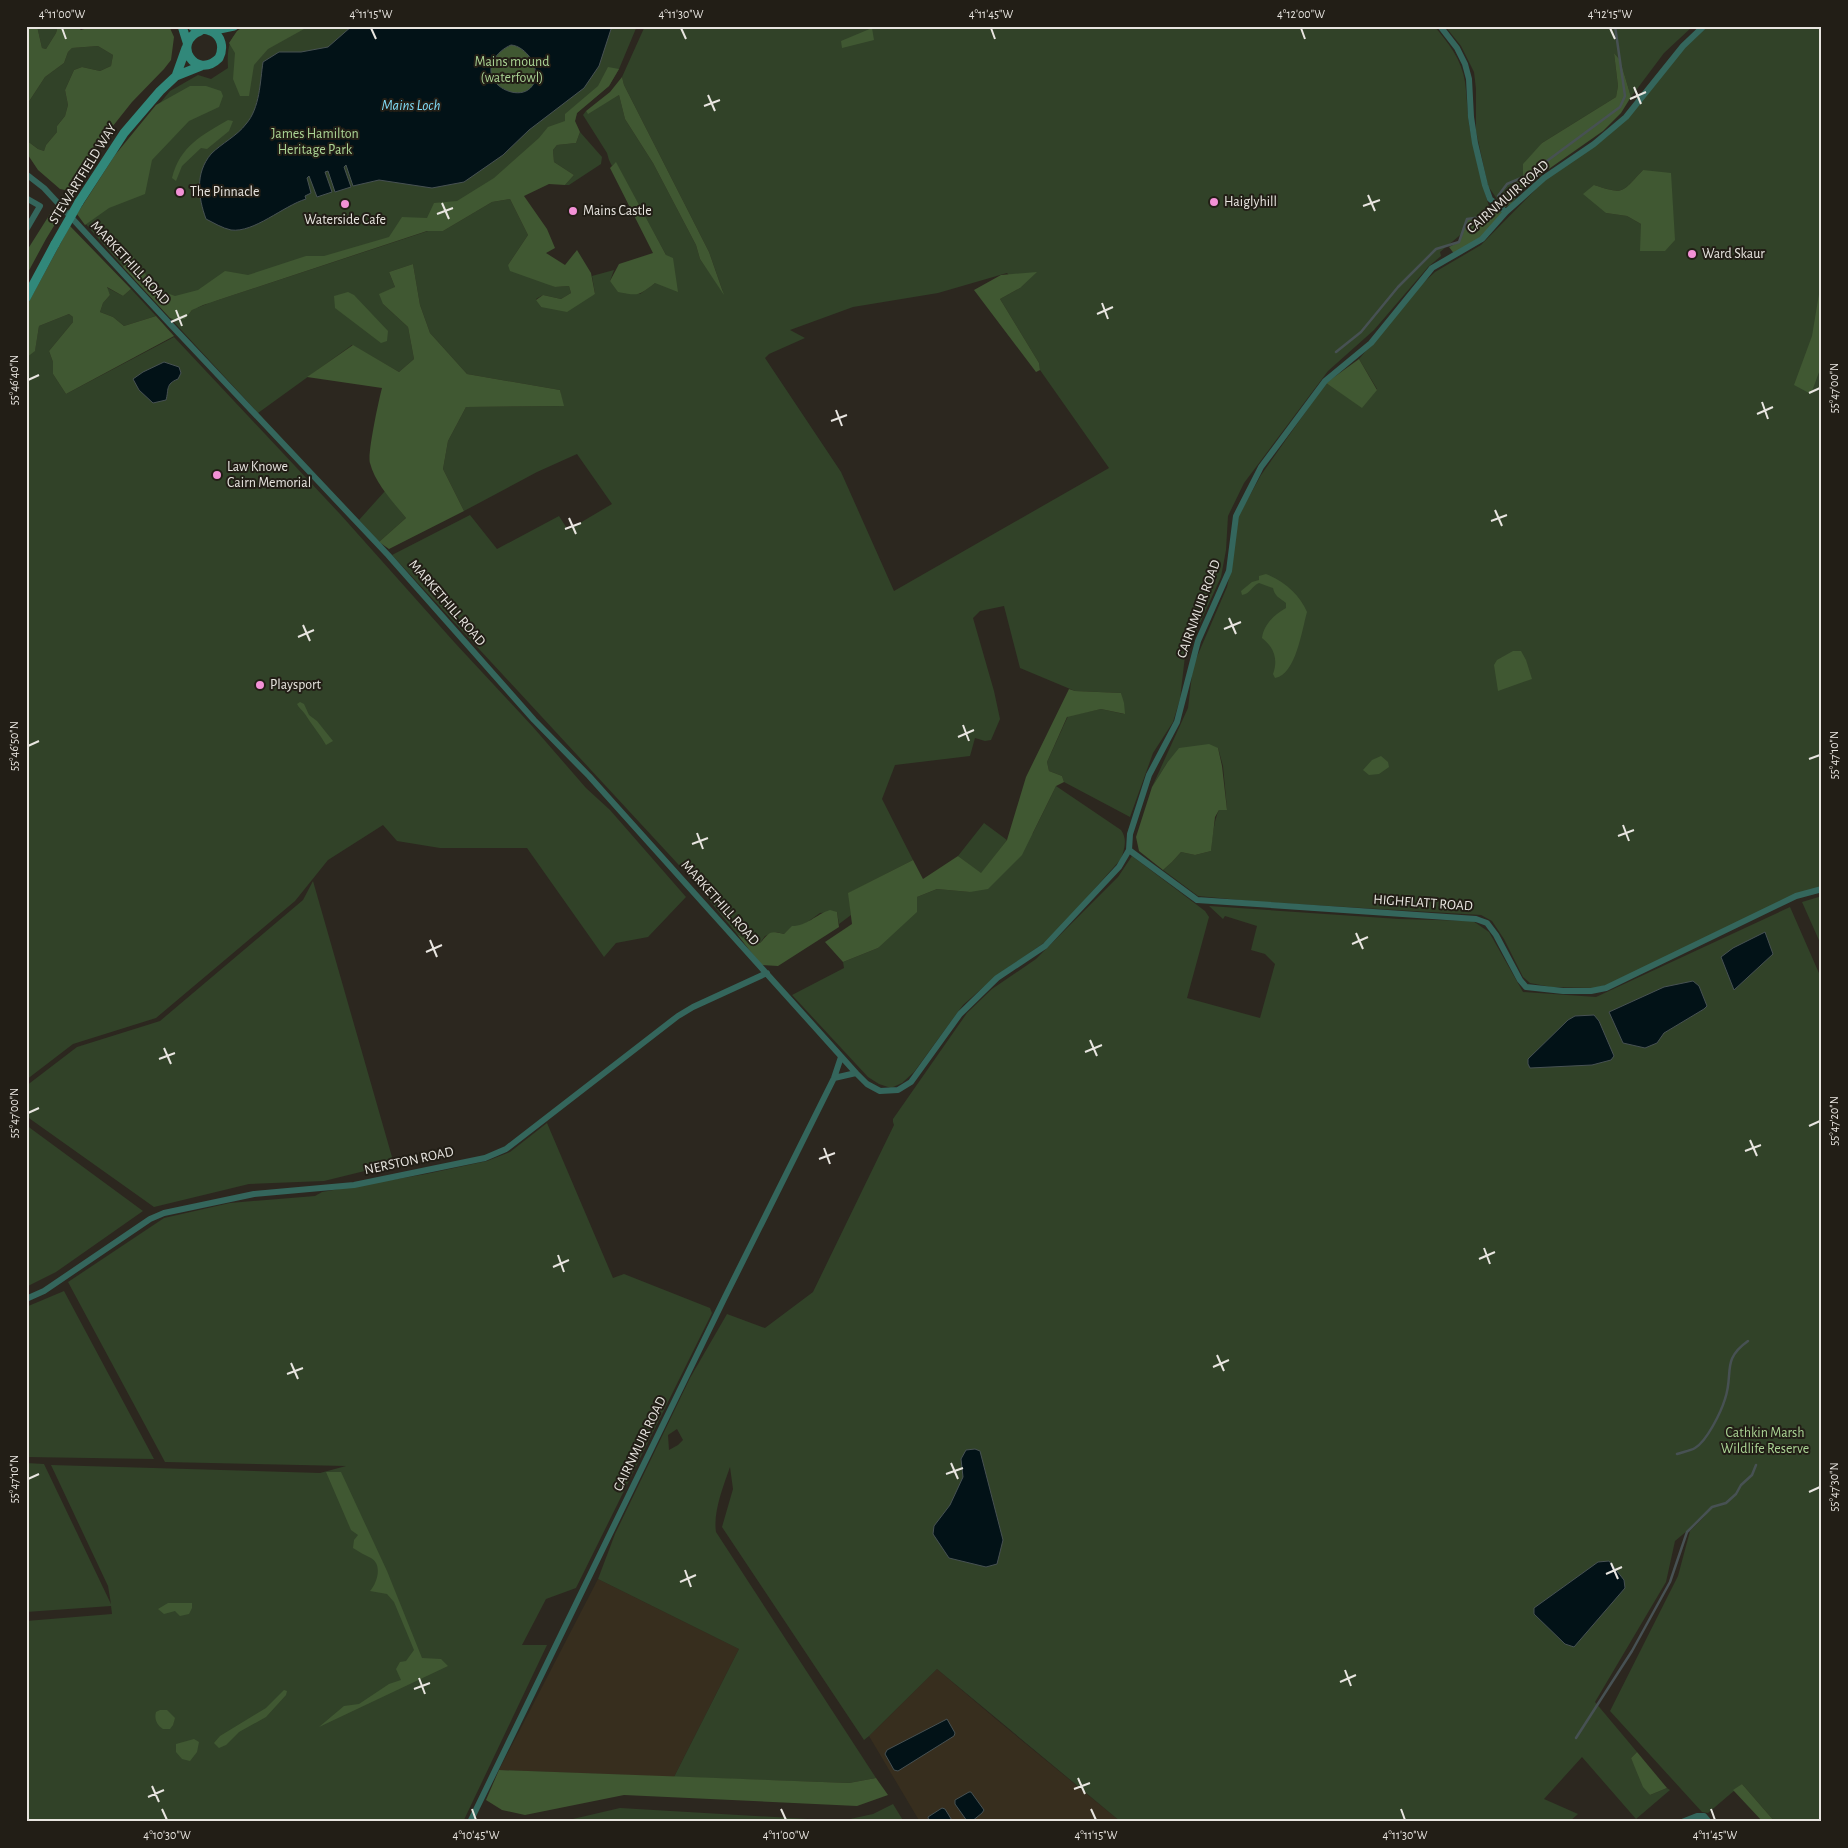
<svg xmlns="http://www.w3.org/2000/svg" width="1848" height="1848" font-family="'Alegreya Sans',sans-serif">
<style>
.industrial{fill:#372e1e}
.green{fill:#314228;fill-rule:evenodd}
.forest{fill:#405832}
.water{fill:#021217;stroke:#475153;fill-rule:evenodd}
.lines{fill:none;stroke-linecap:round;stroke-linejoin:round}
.stream{stroke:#475153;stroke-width:2.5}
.street{stroke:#34665c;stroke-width:6}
.secondary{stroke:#31887a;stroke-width:9}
.secondary-bridge{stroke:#31887a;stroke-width:9}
.ticks{fill:none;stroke:#e8e5e0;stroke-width:2}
.poi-dot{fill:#f391d6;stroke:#221e16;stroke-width:2}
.labels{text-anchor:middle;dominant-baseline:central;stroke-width:4;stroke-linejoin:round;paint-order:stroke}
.park-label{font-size:14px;fill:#abd495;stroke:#221e16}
.street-label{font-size:14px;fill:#e8e5e0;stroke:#221e16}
.poi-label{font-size:14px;fill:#e8e5e0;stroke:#221e16;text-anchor:start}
.water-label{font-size:15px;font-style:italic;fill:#81dcf8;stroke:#221e16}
.neatline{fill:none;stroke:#e8e5e0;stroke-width:2}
.ticks-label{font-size:12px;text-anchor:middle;fill:#e8e5e0}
</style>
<rect width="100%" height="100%" fill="#2c271f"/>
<path class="industrial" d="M598,1579L739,1649L674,1777L499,1770Z
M937,1669L997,1720L1121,1822H920L869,1736Z"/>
<path class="green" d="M37,26H58L56,33L46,49L42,48Z
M244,26H637L619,69L609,86L577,113L575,121L567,132L408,234L319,260L171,318L185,319L192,310L203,305L428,231H443L492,202L510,199L528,235L508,265L555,287L569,286L571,293L561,299L543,295L536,299L541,307L595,294L592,276L614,270L610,281L640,294L655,283L666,255L616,163L612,166L609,160L607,153L583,115L586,111L588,113L619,95L625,119L653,163L696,245L700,259L723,292L709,252L624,85L622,77L645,26H1434C1448,42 1462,60 1465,82C1467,96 1467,110 1469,124C1474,153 1482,182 1490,210L1440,252L1441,256L1428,267L1374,330L1328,371L1244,483L1228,516L1226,550L1221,577L1185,656L1180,699L1173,722L1153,753L1130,817L1064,782L1062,776L1049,771L1047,762L1068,716L1101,709L1124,714L1121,693L1075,691L1020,668L1004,606L980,611L973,618L994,691L1000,719L991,740L985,741L975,738L970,756L895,765L882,799L913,860L849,893L851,915L839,924L837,912L820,913L802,926L792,927L784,934L776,932L765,936L760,943L743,938L737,934L690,877L392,555L470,515L497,549L559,516L568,530L612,504L577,454L537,472L464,511L443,469L448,441L466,407L563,406L560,390L467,374L430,333L420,305L413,264L389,272L395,287L383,304L408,327L414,359L399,372L352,345L258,413L123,267L77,214L131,138L170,91L198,75L211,79L228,68C227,50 228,37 244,26ZM1007,273L1020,288L1000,299L1039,363L1040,370L1109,468L894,591L841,472L765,358L769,354L805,338L790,330L853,307L938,293Z
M1445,26H1693L1664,53L1631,97L1620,60L1614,53L1618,86L1616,97L1542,143L1523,177L1517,181L1497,199L1488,186L1476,131V89L1474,72L1461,46Z
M1708,26H1822V886L1610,984L1595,988L1551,987L1530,983L1523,977L1504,939L1492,921L1481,915L1261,902L1198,896L1163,870L1172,862L1181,852L1195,855L1211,851C1212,840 1214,819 1219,810L1227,809L1223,766L1218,748L1167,763L1152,787L1188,708L1193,666L1227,587L1230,574L1239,515L1261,475L1326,383L1362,407L1377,389L1359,359L1421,285L1435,272L1481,245L1547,178L1608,136L1661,70ZM1643,170L1665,250L1641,224L1627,216L1606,213L1594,185C1625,195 1621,193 1643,170Z
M98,46L113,55L111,66L100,71L82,67L74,70L65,90L68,105L65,116L57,126V132L46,145L44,151L38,149L26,140V106L45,77L64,63L68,52L72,48Z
M580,132L602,157L601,164L569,185H565L574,175L554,162L553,150L557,145L576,143Z
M106,287L123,296L131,289L156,316L124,326L113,317L100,312L103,303L110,295Z
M69,314L73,317V322L49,351L53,362V374L66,394L174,337L340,514L455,643L533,727L586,788L610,810L686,897L648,937L616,943L604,957L527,848H440L397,841L383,825L328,860L295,901L156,1018L73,1044L26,1080V358L35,350L39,326Z
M385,491L406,518L379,542L359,520Z
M1056,786L1121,830C1128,840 1124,849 1121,859L1051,938L996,976L963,1005L914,1072L902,1083L891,1088L879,1084L868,1077L792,995L844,968L843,962L878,948L917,897L937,889L970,892L1033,833Z
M984,823L1007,840L981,874L958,856Z
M1132,856L1205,911L1209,917L1187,998L1260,1018L1275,964L1265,954L1251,950L1257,926L1225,916L1223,919L1209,906L1399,919L1473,921L1489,932L1523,992L1596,997L1790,907L1822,980V1822H1775L1742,1784L1708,1813L1702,1812L1610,1711L1678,1576L1690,1531L1706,1515L1675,1541L1666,1582L1595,1702L1637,1752L1631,1758L1650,1795L1667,1788L1670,1790L1636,1819L1582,1757L1544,1799L1578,1814L1569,1822H1382L1380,1820L1378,1822H1121L937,1669L869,1736L864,1740L722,1527L733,1489L730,1467C723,1487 713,1512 716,1532L876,1778L849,1783L674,1777L739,1649L598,1579L615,1534L690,1378L727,1314L765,1328L813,1292L894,1125L893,1122V1119L967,1013L992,989L1036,959L1118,877ZM677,1429L683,1440L678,1445L669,1450L668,1435Z
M313,881L392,1157L389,1165L324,1181L249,1184L154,1207L26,1116V1086L77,1047L160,1021L303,900Z
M1822,896V947L1802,902Z
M547,1123L613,1278L624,1274L710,1308L712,1313L576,1588L546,1599L522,1645H547L463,1822H26V1621L112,1614L111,1606L26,1612V1463L44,1464L111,1604L108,1586L51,1465L320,1473L346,1466L165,1462L68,1282L164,1218L230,1203L315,1196L322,1192L426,1174L487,1161L510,1152Z
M26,1125L143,1211L56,1272L26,1287Z
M64,1291L154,1459L26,1457V1307Z
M893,1804L904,1822H560L620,1808L841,1821L873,1814Z"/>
<path class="forest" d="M26,26H37L42,48L46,49L56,33L58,26H76L81,30L94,26H169L174,37L171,60L164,69L132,102L101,141L85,163L71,188L65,190L60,189L38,170L26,152V140L38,149L44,151L46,145L57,132V126L65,116L68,105L65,90L74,70L82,67L100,71L111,66L113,55L98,46L72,48L68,52L64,63L45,77L26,106Z
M244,26H304V29L268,49L254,65L249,96H240L233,79L235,53L229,43L237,31Z
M872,28L874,40L842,48L841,41Z
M511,45C526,46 541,68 534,83C526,99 504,93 495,82C484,67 497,51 511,45Z
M1614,53L1620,60L1631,97L1621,113L1603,131L1526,185L1511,204L1505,207L1497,199L1523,177V164L1542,143L1616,97L1618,86Z
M608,67L619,69L609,86L577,113L575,121L580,132L576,143L557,145L553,150L554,162L574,175L565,185L549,184L524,196L547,229L555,248L546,253L565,265L577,250L591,273L595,294L567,312L541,307L536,300L543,295L561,299L571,293L569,286L555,287L510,271L508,265L528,235L510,199L492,202L443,231H427L203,305L192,310L185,319L176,320L170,318L123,267L132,255L156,289L175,296L198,290L225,271L248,275L306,256H324L389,237L402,217L427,218L434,203L457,201L494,178L539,138L548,127L565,121V114L598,86Z
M622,77L624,85L709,252L724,295L700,259L696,245L653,163L625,119L619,95L588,114L586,111L610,92Z
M190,86H206L221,91L223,96L219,107L189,121L152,160L145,194L109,208L85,225L77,214L115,155L156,105Z
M228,120L233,121L229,131L207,149L201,148L182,166L176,181L172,178C180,146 202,135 228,120Z
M616,162L666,255L673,258L678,292L655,283C638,296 639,296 618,292L610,281L619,264L653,253L610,168Z
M1643,170L1671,173L1675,240L1665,251H1640L1641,224L1627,216L1606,213L1583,194L1594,185C1625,195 1621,193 1643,170Z
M1493,205L1504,214L1482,239L1455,255L1449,247L1459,242L1467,219L1482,217Z
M55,206L60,216L46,239L26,276V252Z
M70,226L131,289L123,296L107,287L110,295L103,303L100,312L113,317L124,326L156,316L174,336L66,394L53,374V362L49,351L73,322V317L69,314L39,326L35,351L26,358V307Z
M413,264L420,305L430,333L467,374L560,390L564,406L466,407L448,441L443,469L464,511L389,549L379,542L406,518C393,502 375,483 370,463C367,455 379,399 382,388L307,377L353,345L399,372L414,359L408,327L383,304L379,294L395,287L389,272Z
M1037,272L1020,288L1000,299L1039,363L1040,370L1036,372L974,290L1001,275Z
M1822,276V364L1811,394L1794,385L1812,336Z
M348,292L354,295L388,331L387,341L381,343L335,308L334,296Z
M1359,359L1377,390L1362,408L1326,383Z
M1266,574C1284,581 1300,595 1307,612C1302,629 1296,675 1275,678L1273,674C1278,660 1275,648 1262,638C1264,624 1274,615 1286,608V603C1279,597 1275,597 1273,588L1259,583C1252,586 1250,594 1242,595L1241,591L1252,582L1259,580V576Z
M1513,651H1521L1526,660L1532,679L1498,691L1494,665L1497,660Z
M1069,689L1075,691L1121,693L1124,703L1125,714L1101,709L1067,717L1047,762L1049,771L1062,776L1064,782L1056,786L1022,855L988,889L970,892L937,889L917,897V912L878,948L843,962L825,942L852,924L848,893L913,860L923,879L958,856L981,873L1007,840L1026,777Z
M300,702L304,704L309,715L317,721L333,741L326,745C320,734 311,724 305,714C302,710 299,708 297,704Z
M1209,744L1218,748L1222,766L1227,810H1219L1215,817L1211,851L1195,855L1181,852L1172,862L1163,870L1139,851L1136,837L1152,787L1167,763L1179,748Z
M1381,756L1388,762L1389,767L1379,774L1369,775L1363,770L1372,760Z
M830,910L837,912L839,927L778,966L761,965L737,934L743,938L760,943C770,933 768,930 784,934L792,926C807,926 815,915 830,910Z
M326,1472H341L387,1571L422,1658L441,1659L448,1666L319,1727L344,1706L359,1704L389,1684L401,1680L396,1669L400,1662L406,1661L414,1650L394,1602L387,1594L370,1591C377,1583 383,1565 371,1558C365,1555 359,1552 353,1548L354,1540L358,1535L351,1530Z
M168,1603H192V1608L189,1614L180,1616L175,1611L164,1614L158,1609Z
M284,1690L287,1691L286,1695L266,1717L239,1732L226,1745L219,1748L214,1743L220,1736L266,1708Z
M160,1710H167L175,1718L173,1725L170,1729H163C157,1725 154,1719 156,1712Z
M194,1739L199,1742L197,1752L190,1761L182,1759L176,1752V1744Z
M1637,1752L1667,1788L1650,1795L1643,1787L1631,1758Z
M499,1770L849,1783L876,1778L888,1795L857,1806L624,1795L525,1815L502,1810L486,1800Z
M1742,1784L1775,1822H1763L1733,1790Z"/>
<path class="water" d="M352,26H612L599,66L584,88L529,130L503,155L464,182L432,188L379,180L353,186L346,165L344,167L351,187L335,192L328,171L325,172L332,192L317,197L309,176L307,178L311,193L305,196L306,199C283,206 254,233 231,230C222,228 214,223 206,219C198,197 195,173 211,154C222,143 237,136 246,124C260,108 260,82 263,62L279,52H301L328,47ZM511,45C526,46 541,68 534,83C526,99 504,93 495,82C484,67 497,51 511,45Z
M164,362L179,367L181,373L178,379C165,384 169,390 166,400L153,403L139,390L133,379L143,372Z
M1765,932L1773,954L1734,990L1721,957L1733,948Z
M1693,981L1699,986L1707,1006L1704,1009L1664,1033L1657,1043L1645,1048L1623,1043L1609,1012L1664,987Z
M1594,1015L1599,1021L1614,1056L1611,1060L1592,1065L1530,1068L1528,1064V1059L1568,1020L1575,1016Z
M975,1449L980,1451L1003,1540L997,1564L986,1567L949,1558L933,1534L934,1526L950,1505L963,1477L961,1459L966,1450Z
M1609,1561L1624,1580L1625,1588L1574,1647L1565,1644L1534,1614V1608L1598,1562Z
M947,1719L955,1733L954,1736L898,1771L894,1770L885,1754L887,1750Z
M969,1792H971L984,1810L982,1813L971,1822L967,1821L955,1804V1800Z
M942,1808L945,1809L953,1822H929L928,1817Z"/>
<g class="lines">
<path class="stream" d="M1498,196L1507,184L1528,175L1620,107L1625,96L1615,26
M1336,352L1361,332L1398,287L1436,249L1459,242L1467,219L1482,217L1491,208
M1677,1454C1682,1452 1690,1451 1695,1448C1707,1441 1721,1412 1725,1399C1734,1373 1721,1360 1748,1341
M1576,1738L1632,1651L1670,1582L1687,1532L1712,1507L1726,1503L1736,1494L1741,1485L1752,1475L1756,1465"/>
<path class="street" d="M1440,26L1457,48L1465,64L1469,79L1471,117L1475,143L1485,185L1490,199L1506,212
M26,174L44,188L171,325L388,555L534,720L589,776L856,1073L867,1084L880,1091L898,1090L911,1082L960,1014L997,978L1045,946L1119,867L1129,850L1130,834L1149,775L1177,722L1198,641L1229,571L1236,516L1261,467L1325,381L1371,343L1432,268L1482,239L1506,212L1544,178L1594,144L1626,117L1683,46L1704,26
M26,198L40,206L26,230
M1129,850L1197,900L1476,919L1487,923L1496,935L1520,980L1526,987L1563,991H1591L1606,988L1796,896L1822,889
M834,1078L856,1073
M26,1299L44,1291L150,1219L164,1213L254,1194L354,1185L485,1158L506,1149L678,1016L693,1007L767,973
M470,1822L725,1297L834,1078L841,1057
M1682,1822L1697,1816H1704L1709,1822"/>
<path class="secondary" d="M182,26L187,42
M192,26C199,30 204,28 211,31C222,36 224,48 219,58C196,81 171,43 200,31
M210,31L234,26
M176,76L186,48
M79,202L124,133L160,91L176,76L201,66
M26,298L55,244"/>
<path class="secondary-bridge" d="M55,244L79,202"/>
</g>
<path class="ticks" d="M62,28L66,39M371,28L376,39M681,28L686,39M991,28L995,39M1301,28L1305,39M1610,28L1615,39M1634,87L1641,104M708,95L715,111M1630,99L1646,92M704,106L720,100M1368,195L1375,211M442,203L449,219M1363,206L1380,200M437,214L453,208M1102,303L1108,319M176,310L182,326M1097,314L1113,307M171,322L187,315M28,380L39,375M1809,393L1820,388M1762,402L1768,419M836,410L842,426M1757,414L1773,407M831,421L847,415M1495,510L1502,526M569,518L576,534M1491,521L1507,515M565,529L581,523M1229,618L1236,634M303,625L310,641M1224,629L1241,622M298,637L314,630M963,725L969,741M958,737L974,730M28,746L39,741M1809,759L1820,755M1623,825L1629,841M697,833L703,849M1618,836L1634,830M692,844L708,838M1356,933L1363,949M430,940L437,957M1352,944L1368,937M426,952L442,945M1090,1040L1097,1056M164,1048L171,1064M1085,1052L1102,1045M159,1059L175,1053M28,1113L39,1108M1809,1126L1820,1121M1750,1140L1757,1156M824,1148L830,1164M1745,1151L1761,1145M819,1159L835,1153M1484,1248L1490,1264M558,1255L564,1272M1479,1259L1495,1252M553,1267L569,1260M1217,1355L1224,1371M291,1363L298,1379M1213,1367L1229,1360M287,1374L303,1368M951,1463L958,1479M946,1474L963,1468M28,1479L39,1474M1809,1492L1820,1487M1611,1563L1618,1579M685,1570L691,1587M1606,1574L1622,1567M680,1582L696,1575M1345,1670L1351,1686M419,1678L425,1694M1340,1682L1356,1675M414,1689L430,1683M1078,1778L1085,1794M152,1786L159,1802M1074,1789L1090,1783M148,1797L164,1790M162,1809L167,1820M472,1809L476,1820M781,1809L786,1820M1091,1809L1096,1820M1401,1809L1405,1820M1711,1809L1715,1820"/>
<g class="poi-dot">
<circle cx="180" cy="192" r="5"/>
<circle cx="1214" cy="202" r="5"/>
<circle cx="345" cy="204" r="5"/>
<circle cx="573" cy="211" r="5"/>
<circle cx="1692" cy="254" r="5"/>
<circle cx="217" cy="475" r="5"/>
<circle cx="260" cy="685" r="5"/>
</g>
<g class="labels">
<g class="park-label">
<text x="512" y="62">Mains mound<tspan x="512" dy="16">(waterfowl)</tspan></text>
<text x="315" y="134">James Hamilton<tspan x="315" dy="16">Heritage Park</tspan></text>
<text x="1765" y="1433">Cathkin Marsh<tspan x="1765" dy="16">Wildlife Reserve</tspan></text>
</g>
<g class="street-label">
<text transform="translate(83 174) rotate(-58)">STEWARTFIELD WAY</text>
<text transform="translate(1508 197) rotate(-41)">CAIRNMUIR ROAD</text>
<text transform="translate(130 263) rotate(47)">MARKETHILL ROAD</text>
<text transform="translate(447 603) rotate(49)">MARKETHILL ROAD</text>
<text transform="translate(1199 609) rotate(-70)">CAIRNMUIR ROAD</text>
<text transform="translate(720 903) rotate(48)">MARKETHILL ROAD</text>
<text transform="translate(1423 903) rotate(4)">HIGHFLATT ROAD</text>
<text transform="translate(409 1161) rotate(-12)">NERSTON ROAD</text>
<text transform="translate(640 1444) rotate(-64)">CAIRNMUIR ROAD</text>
</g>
<g class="poi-label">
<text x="190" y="192">The Pinnacle</text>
<text x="1224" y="202">Haiglyhill</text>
<text x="583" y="211">Mains Castle</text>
<text x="345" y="220" text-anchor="middle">Waterside Cafe</text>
<text x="1702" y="254">Ward Skaur</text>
<text x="227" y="467">Law Knowe<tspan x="227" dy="16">Cairn Memorial</tspan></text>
<text x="270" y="685">Playsport</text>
</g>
<g class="water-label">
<text x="411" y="105">Mains Loch</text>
</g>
</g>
<rect width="1848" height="1848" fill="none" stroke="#221e16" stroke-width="55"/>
<rect x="28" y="28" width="1792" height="1792" class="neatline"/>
<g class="ticks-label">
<text x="62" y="18">4°11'00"W</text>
<text x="371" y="18">4°11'15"W</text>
<text x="681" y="18">4°11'30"W</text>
<text x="991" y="18">4°11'45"W</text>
<text x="1301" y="18">4°12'00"W</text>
<text x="1610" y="18">4°12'15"W</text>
<text transform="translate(14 380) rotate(-90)" y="4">55°46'40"N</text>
<text transform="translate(1834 388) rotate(-90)" y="4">55°47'00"N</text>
<text transform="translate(14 746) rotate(-90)" y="4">55°46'50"N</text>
<text transform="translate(1834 755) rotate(-90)" y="4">55°47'10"N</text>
<text transform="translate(14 1113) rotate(-90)" y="4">55°47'00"N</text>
<text transform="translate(1834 1121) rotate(-90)" y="4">55°47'20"N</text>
<text transform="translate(14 1479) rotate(-90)" y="4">55°47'10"N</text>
<text transform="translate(1834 1487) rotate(-90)" y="4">55°47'30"N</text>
<text x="167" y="1839">4°10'30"W</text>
<text x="476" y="1839">4°10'45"W</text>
<text x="786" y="1839">4°11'00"W</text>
<text x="1096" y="1839">4°11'15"W</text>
<text x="1405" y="1839">4°11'30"W</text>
<text x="1715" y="1839">4°11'45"W</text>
</g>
</svg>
